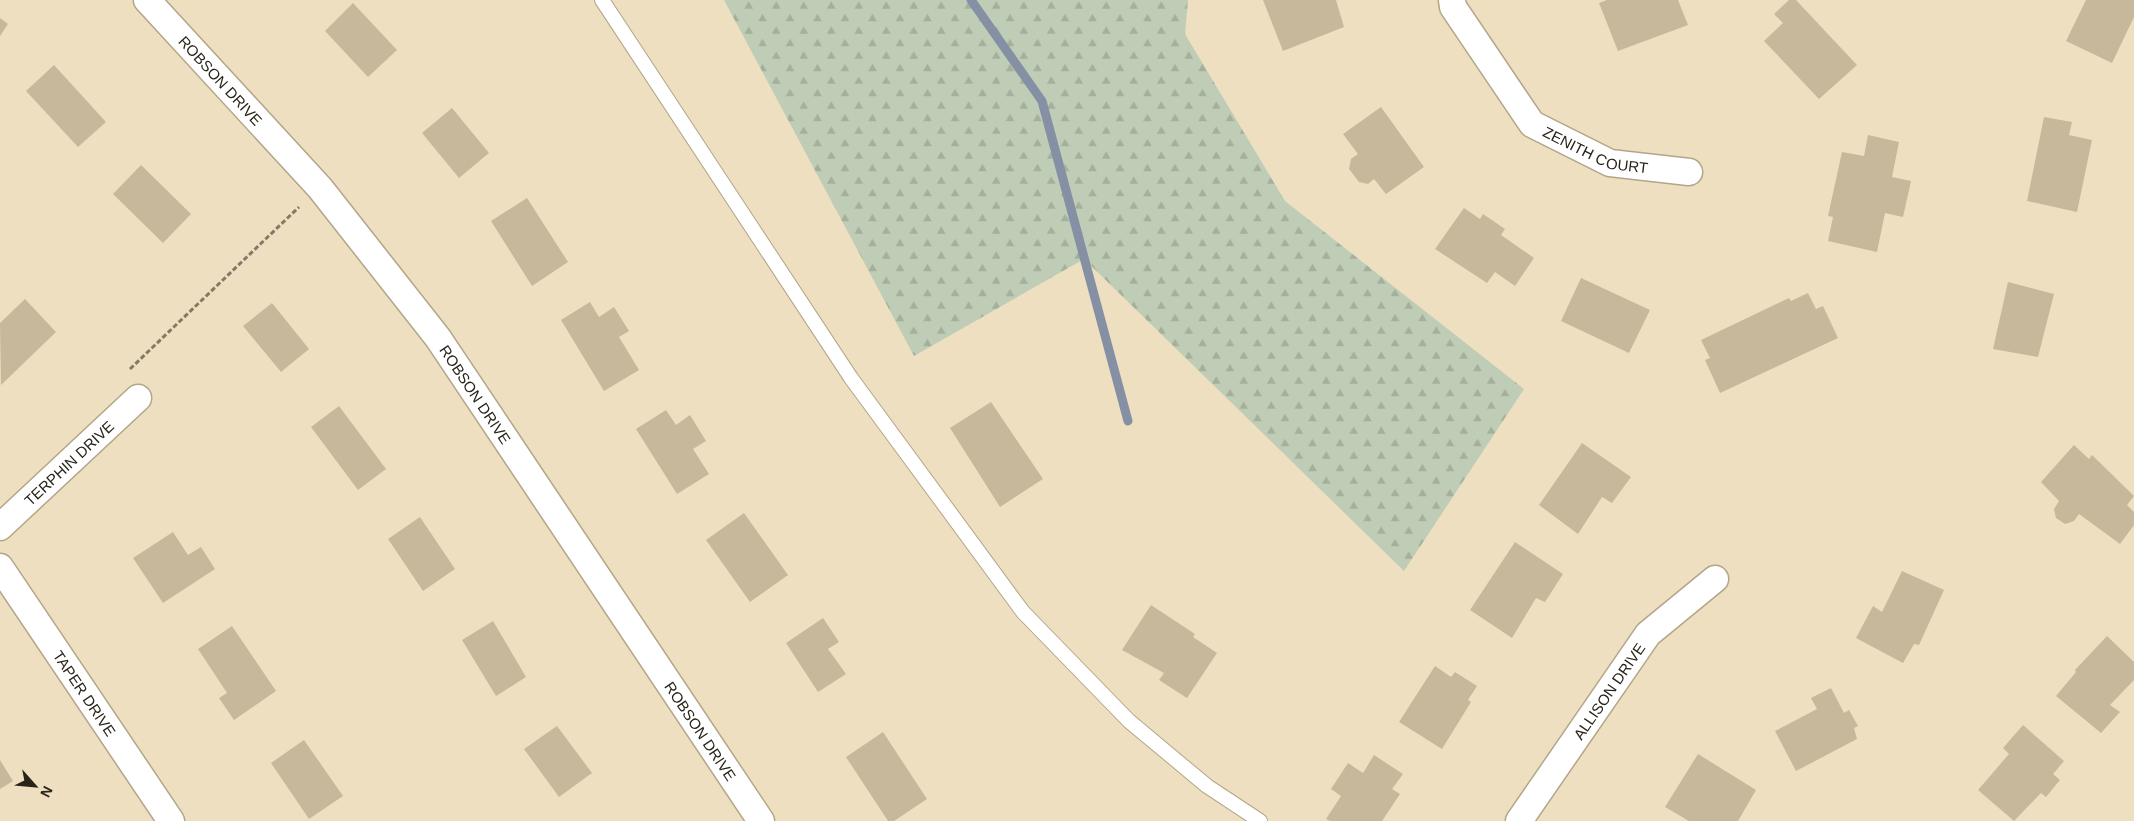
<svg xmlns="http://www.w3.org/2000/svg" width="2134" height="821" font-family="Arial,sans-serif">
<style>
.forest{fill:url(#forest-firs)}
.lines{fill:none;stroke-linecap:round;stroke-linejoin:round}
.stream{stroke:#8590a5;stroke-width:9}
.building{fill:#c7b89b}
.service-casing{stroke:#b3a588;stroke-width:16}
.minor-casing{stroke:#b3a588;stroke-width:29}
.path{stroke:#837966;stroke-width:3;stroke-dasharray:5 2.5;stroke-linecap:butt}
.service{stroke:#fff;stroke-width:14}
.minor{stroke:#fff;stroke-width:26}
.labels{text-anchor:middle;dominant-baseline:central;stroke-width:5;stroke-linejoin:round;paint-order:stroke}
.street-label{font-size:15px;fill:#292419;stroke:#eedfc1}
</style>
<defs>
<pattern id="forest-firs" width="22" height="20" patternUnits="userSpaceOnUse" patternTransform="scale(1.25)"><rect width="22" height="20" fill="#c0cdb6"/><path d="M5 1l3.5 6h-7zM16 11l3.5 6h-7z" fill="#a5b09c"/></pattern>
</defs>
<rect width="100%" height="100%" fill="#eedfc1"/>
<path class="forest" d="M724,0H1188L1185,34L1285,201L1524,389L1404,571L1084,259L914,356Z"/>
<g class="lines">
<path class="stream" d="M971,0L1042,101L1128,421"/>
</g>
<path class="building" d="M1263,0H1336L1344,27L1283,51Z
M1607,0H1678L1688,25L1618,51L1599,3Z
M1789,0H1796L1857,65L1819,99L1764,41L1783,23L1774,14Z
M2086,0H2134V17L2112,63L2066,41Z
M353,3L397,50L368,77L325,31Z
M0,18L8,24L0,36Z
M54,65L106,122L78,147L26,91Z
M1381,107L1424,167L1386,194L1374,179L1368,184L1359,182L1349,169L1351,159L1358,154L1343,134Z
M452,108L489,153L459,178L422,133Z
M2044,117L2072,122L2069,135L2092,140L2077,212L2027,201Z
M1868,135L1899,142L1892,177L1911,181L1903,217L1885,213L1877,252L1828,241L1833,217L1828,216L1842,152L1864,156Z
M141,165L191,214L163,243L113,194Z
M527,198L568,262L532,286L491,221Z
M1464,208L1480,219L1483,214L1505,229L1501,235L1534,258L1515,286L1495,272L1487,283L1435,249Z
M1581,278L1650,310L1629,353L1561,321Z
M2008,282L2054,294L2038,357L1993,349Z
M1808,293L1816,309L1823,306L1838,338L1720,393L1705,360L1710,358L1701,340L1789,298L1791,301Z
M25,299L56,332L1,385L0,323Z
M590,302L599,317L614,307L629,331L619,337L639,370L604,391L561,320Z
M272,303L309,349L281,372L243,326Z
M991,402L1043,479L1000,507L950,428Z
M339,406L386,469L358,490L311,427Z
M666,410L676,425L690,415L706,441L693,449L709,474L677,494L636,429Z
M1582,443L1631,477L1612,503L1602,497L1578,534L1539,505Z
M2074,445L2089,459L2092,455L2134,496L2127,505L2134,512V525L2120,544L2079,514L2074,521L2065,524L2056,518L2054,509L2059,501L2041,482Z
M744,513L788,575L750,602L706,540Z
M420,517L455,569L423,591L388,539Z
M173,532L188,555L201,547L215,569L163,603L133,558Z
M1515,542L1563,574L1545,602L1536,598L1512,638L1470,610Z
M1902,571L1944,590L1919,645L1914,644L1903,663L1856,638L1873,606L1882,612Z
M1151,605L1195,634L1193,637L1217,653L1187,698L1159,680L1164,673L1122,650Z
M823,618L839,642L828,649L846,674L818,692L786,643Z
M493,621L526,677L496,696L462,640Z
M232,626L276,691L234,720L219,698L227,693L198,649Z
M2107,636L2134,662V680L2110,705L2120,712L2101,733L2056,696L2076,672L2075,670Z
M1435,666L1451,677L1455,672L1477,686L1468,700L1471,702L1442,749L1399,722Z
M1831,688L1844,713L1849,710L1858,726L1854,728L1857,739L1796,771L1775,731L1817,709L1811,698Z
M2023,725L2064,761L2053,774L2060,780L2046,797L2041,793L2014,821L1978,790L2009,754L2003,748Z
M557,726L592,773L559,797L524,749Z
M883,732L927,799L894,821H888L846,757Z
M304,740L343,796L309,819L271,763Z
M1698,754L1756,790L1738,821H1689L1665,807Z
M1374,755L1403,774L1392,789L1400,794L1382,821H1330L1326,819L1341,796L1331,789L1348,763L1363,773Z
M0,760L13,781L0,789Z"/>
<g class="lines">
<g class="service-casing">
<path id="service" d="M602,0L851,378L1023,612L1129,721L1207,786L1260,821"/>
</g>
<g class="minor-casing">
<g id="minor">
<path id="s1" d="M147,0L320,188L438,338L761,821"/>
<path id="s2" d="M1452,0L1453,7L1532,124L1610,163L1689,172"/>
<path id="s3" d="M0,527L138,398"/>
<path id="s4" d="M0,567L171,821"/>
<path id="s5" d="M1519,821L1648,634L1715,579"/>
</g>
</g>
<path class="path" d="M130,369L299,207"/>
<use href="#service" class="service"/>
<use href="#minor" class="minor"/>
</g>
<g class="labels">
<g class="street-label">
<text stroke="none"><textPath href="#s1" startOffset="109">ROBSON DRIVE</textPath></text>
<text stroke="none"><textPath href="#s2" startOffset="218">ZENITH COURT</textPath></text>
<text stroke="none"><textPath href="#s1" startOffset="514">ROBSON DRIVE</textPath></text>
<text stroke="none"><textPath href="#s3" startOffset="94">TERPHIN DRIVE</textPath></text>
<text stroke="none"><textPath href="#s5" startOffset="158">ALLISON DRIVE</textPath></text>
<text stroke="none"><textPath href="#s4" startOffset="152">TAPER DRIVE</textPath></text>
<text stroke="none"><textPath href="#s1" startOffset="919">ROBSON DRIVE</textPath></text>
</g>
</g>
<g transform="translate(35 786) rotate(117)" stroke="#eedfc1" stroke-width="4" paint-order="stroke">
<path d="M0-4L9 19L0 12L-9 19Z" fill="#292419"/>
<text y="-8" font-size="14" font-weight="bold" text-anchor="middle" fill="#292419">N</text>
</g>
</svg>
